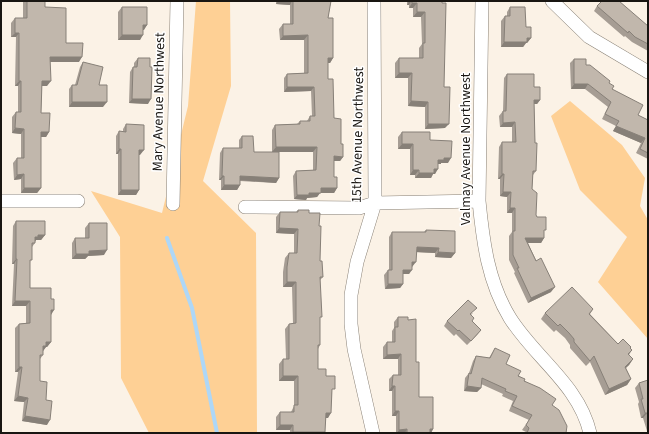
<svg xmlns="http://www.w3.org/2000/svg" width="649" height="434" font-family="'Source Sans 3',sans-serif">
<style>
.green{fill:#fed095}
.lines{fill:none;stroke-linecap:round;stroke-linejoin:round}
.stream{stroke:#aed7f7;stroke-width:4}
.minor-casing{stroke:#898176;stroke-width:14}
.minor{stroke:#fff;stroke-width:13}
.wall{fill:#a69d94}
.shaded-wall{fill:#878078}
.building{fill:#c1b7ac;stroke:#878078}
.labels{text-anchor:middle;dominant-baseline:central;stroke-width:3;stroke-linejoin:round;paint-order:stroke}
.street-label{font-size:14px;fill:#191612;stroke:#fff}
</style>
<rect width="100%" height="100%" fill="#fbf2e6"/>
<path class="green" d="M196,1H230L231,86L203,181L256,233L257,433H149L121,378L120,237L91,191L162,213L188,106Z
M570,101L622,145L645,178L640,206L648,220V339L598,282L627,237L580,190L551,116Z"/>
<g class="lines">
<path class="stream" d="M167,238L192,308L217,433"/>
<g class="minor-casing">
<path id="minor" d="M482,1L479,201C483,242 488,282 510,318C535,358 579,385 590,433
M552,1L589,37L648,72
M1,201H78
M173,204L177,1
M245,207L359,208L375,203L479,201
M373,433L354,349L351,324V295L357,262L375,203L374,1"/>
</g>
<use href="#minor" class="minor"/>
</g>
<path class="wall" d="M23,1H45V7L66,43L79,62H50L47,86H42L41,113L49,132L46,137H41V188L37,193H21V179L14,180L13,163L17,158H21V134L12,133V117L16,112H18V86H15L16,37H11V23L15,18H23Z
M276,1H331L328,18L333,58L330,63H328V79L334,118L343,157L340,161H334V177L337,188L334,193H320L317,197L307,198L306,200L294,199L293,176L296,171L313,170V152H272V130L275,125L297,124L300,121H307L310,116H312L311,91L284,92V78L287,74L304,73V40H280L279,29L283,24H290V5L276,4Z
M407,1H442L445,128L425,129V107L408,106V78H395V63L399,58H419V48L422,44L421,17H413V8H409V5H407Z
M597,6L648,26V51L632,42L625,36L624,37L594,11Z
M122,7L147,25L143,30L140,40H118V12Z
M510,7L526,27L531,38L527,43H526L523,47H501V21L505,16H507V12Z
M138,58L148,104L129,103L130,72L133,67H134V63Z
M574,59L586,65L609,83L612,89L638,115L648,120V159L636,153L641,143L613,131L616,126L602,119L608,107L585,89H571L570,63Z
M83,62L103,107H69V89L72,85H75L80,67Z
M507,74L534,87L540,100L537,104H534L536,171L533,175L532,189L536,215L544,233V238L541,243H528L551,292L528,303L514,273L515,272L509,260V236L512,232V213H507V197L500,196V179H498L499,147L502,142H512V127H500L499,116L503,111L504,78Z
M126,124L140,155H139V190L136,195H118V154H116V136L119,131L123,132V129Z
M402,132L430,140L448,163H441V164H438L435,174H433L431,178H415V175H410V149H398V137Z
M242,136L254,152L279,178L276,183L240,181V185L237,190H221V180H219L220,153L223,148H239V140Z
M298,210L309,213L319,226L320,261L323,277L320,280V345L318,349V369L326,376L332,393L328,418H326L324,433H290V430H276V417L280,412H291L294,406V381H279V364L283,359H286L285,329L289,324H293L292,287H283V272L285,258L289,253H294V234L276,233V217L280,212H296Z
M16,221L45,235L41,240H36L35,241V243L32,247L30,263V288L51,315V342L47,347H46L43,351V355L40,359V381L46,400L47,425L22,421L24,402L14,401L18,372H15V328L19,324L26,323V306H12L14,264H12L13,226Z
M89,223L104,255L88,256L85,259H72V243L75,238H85V228Z
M426,230L455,253L451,258L435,257V253L417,252L412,267L409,274H403V284L400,288L385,289L384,275L388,270H389V237L392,232H424Z
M593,309L590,314L618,344L630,348L632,350L629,355L633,359L629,365L626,368L631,379L627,385L605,395L590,362L586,366L570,348V345L565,338L556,330L554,332L541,319L545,313Z
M473,313L471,315L472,322L481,330L477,335L467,345L456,334L454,336L444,326L447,321Z
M398,317L416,362L419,397L433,429L431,433H396V416H392V391H389V379L393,375H398V359H383V347L387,342H392V331L394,328V322Z
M495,348L506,364L552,405L566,433H526V432L522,430L529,420L509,411L513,401L502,396L503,394L481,384V388L477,392L464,391L465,378L469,373L473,361L476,356L489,358Z
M648,380V431H647L643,418H641L638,404L639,402L635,388L639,383Z"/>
<path class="shaded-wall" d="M278,1H292L290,5L276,4Z
M409,1H411L409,5H407Z
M412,3H417L413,8H409Z
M417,12H425L421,17H413Z
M143,25H147L144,30H140Z
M15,33H19L16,37H11Z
M122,35H143L140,40H118Z
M308,35L304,40H280L283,36Z
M527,38H531L527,43H526L523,47H501L504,42Z
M50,57H82L79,62H47Z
M328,58H333L330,63H324Z
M399,73H412L408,78H395Z
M19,81H21L18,86H15Z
M42,81H51L47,86H38Z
M574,84H588L585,89H571Z
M287,87H314L311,91L284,92Z
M132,99H151L148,104L129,103Z
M534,100H540L537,104H530Z
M411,101L428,102L425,107L408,106Z
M72,102H107L103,107H69Z
M515,122L512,127H500L503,123Z
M428,124H449L445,128L425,129Z
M616,126L645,138L641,143L613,131Z
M15,128L24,129L21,134L12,133Z
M41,132H49L46,137H38Z
M402,144H413L410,149H398Z
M276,147H317L313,152H272Z
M119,149H121L118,154H116Z
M139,150H144L140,155L135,154Z
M334,156L343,157L340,161H331Z
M444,158H451L448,163H441V164H435L438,160Z
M434,169H438L435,174H433L431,178H415L419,173Z
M413,170H419L415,175H410Z
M24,174L21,179L14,180L17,175Z
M502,174H504L500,179H498Z
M222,176H224L221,180H219Z
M240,176L279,178L276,183L237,180Z
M224,185H240L237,190H221Z
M24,188H41L37,193H21Z
M321,188H337L334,193H320L317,197L307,198L306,200L294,199L297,195L309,193Z
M121,190H139L136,195H118Z
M503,192H511L507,197L500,196Z
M510,208H515L512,213H507Z
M279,228L298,229L294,234L276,233Z
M38,235H45L41,240H36L35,242V237Z
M525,238H544L541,243H522Z
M417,247L439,248L435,253L414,252Z
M107,250L104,255L88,256L85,259H72L76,254L89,251Z
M438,252L455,253L451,258L435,257Z
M16,259H17L14,264H12Z
M412,262H416L412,267Z
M403,270H412L409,274H400Z
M287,282H296L292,287H283Z
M388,284H403L400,288L385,289Z
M555,287L551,292L528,303L531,298Z
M15,301H30L26,306H12Z
M51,310H54L51,315Z
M46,342H51L47,347H46L43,351H40Z
M401,354L398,359H383L387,355Z
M633,359L629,365L621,372L625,367Z
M19,367H22L18,372H15Z
M283,376H298L294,381H279Z
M631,379L627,385L605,395L609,389Z
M392,386H395L392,391H389Z
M467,386L481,388L477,392L464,391Z
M18,396L28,398L24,402L14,401Z
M395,411H399L396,416H392Z
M326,413H331L328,418H322Z
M645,413H647L643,418H641Z
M25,416L50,420L47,425L22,421Z
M280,425H293L290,430H276Z
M407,429L405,433H397L399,430Z
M430,429H433L431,433H427Z
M293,432H325L324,433H293Z"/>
<path class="building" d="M27,1H45V7L66,8V43H83L82,57H50L51,81H42L41,113H50L49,132H41V188H24V174L17,175V158H24V129L15,128L16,112H21V81H19V33H15V18H27Z
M293,1H331L328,18H333V58H328V79H333L334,118L341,119V144H343V157L334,156V177H337V188H321V193H309V195H297L296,171L316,170L317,147H276L275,125L300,124V121H310V116H315L314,87H287V74L308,73V35L283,36V24H293Z
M412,1H442V3H446L444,87H450L449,124H428V102L411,101L412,73H399V58H423V43H425V12H417V3H412Z
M602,1H619L648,26V44L635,37L629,31L628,33L597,6Z
M122,7H147V25H143V35H122Z
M510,7H525L526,27H531V38H527V42H504L505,16H510Z
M138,58H150V67H152L151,99H132L133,67H137Z
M574,59H586V65H590L610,81L609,83L614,86L612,89L643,105L638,115L648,120V153L640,149L645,138L616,126L619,121L605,114L611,102L588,84H574Z
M83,62L103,67L99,85H107V102H72V85H77Z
M507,74H534V87H540V100H534L535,143H537L536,171H533L532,189L537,193L536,215L537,217H546V230H544V238H525L536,261L541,258L555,287L531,298L517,268H519L513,255V231H515V208H510L511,192H503L504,174H502V142H516L515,122L503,123V111H506Z
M126,124L144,125V150H139V190H121V149H119V131L126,132Z
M402,132H430V140L452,141L451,158H444V160H438V169H434V173H419V170H413V144H402Z
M242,136H253L254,152H279V178L240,176V185H224V176H222L223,148H242Z
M298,210H309V213H320L319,226H321L320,261H322L323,277H320L322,317H320V345H318V369H326V376H335V389H332L331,413H326L325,432H293V425H280V412H294V405H298V376H283V359H289V324L296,323V282H287V267L289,253H297L298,229L279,228L280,212H298Z
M16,221H45V235H38V237H35V243H32V260H30V288H51V299H54V310H51V342H46V346H43V355H40V381L47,382L46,400L52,401L50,420L25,416L28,398L18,396L22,367H19V324L30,323V301H15L17,259H16Z
M89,223H107V250L89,251V254H76L75,238H89Z
M426,230L455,231V253L438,252L439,248L417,247L416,262H412V270H403V284H388V270H392V232H426Z
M572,287L593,309L589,314L618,344L623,339L631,347L630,348L632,350L628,354L633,359L625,367L631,379L609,389L594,356L590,361L574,342V339L569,333L560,324L558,326L545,313Z
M468,300L477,308L470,314L474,318L472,321L481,330L471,341L459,330L458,331L447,321Z
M398,317H408V320L416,319V362H419V397H433V429H430V433H407V429L399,430V411H395V386H392L393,375H401V354L387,355V342H395V327H398Z
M495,348L510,355L506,364L521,371L518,376L525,379L524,381L540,388L556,399L552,405L559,410L567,426L566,433H527L529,428L526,425L532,415L512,406L517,396L505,391L506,389L482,378L481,388L467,386L469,373L471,374L476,356L490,358Z
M648,380V418L647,413H645L641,399H643L639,383Z"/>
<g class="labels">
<g class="street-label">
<text transform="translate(159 102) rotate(-89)">Mary Avenue Northwest</text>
<text transform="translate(358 135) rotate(-89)">15th Avenue Northwest</text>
<text transform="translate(466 149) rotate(-90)">Valmay Avenue Northwest</text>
</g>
</g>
<rect width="649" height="434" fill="none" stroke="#191612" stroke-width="4"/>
</svg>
